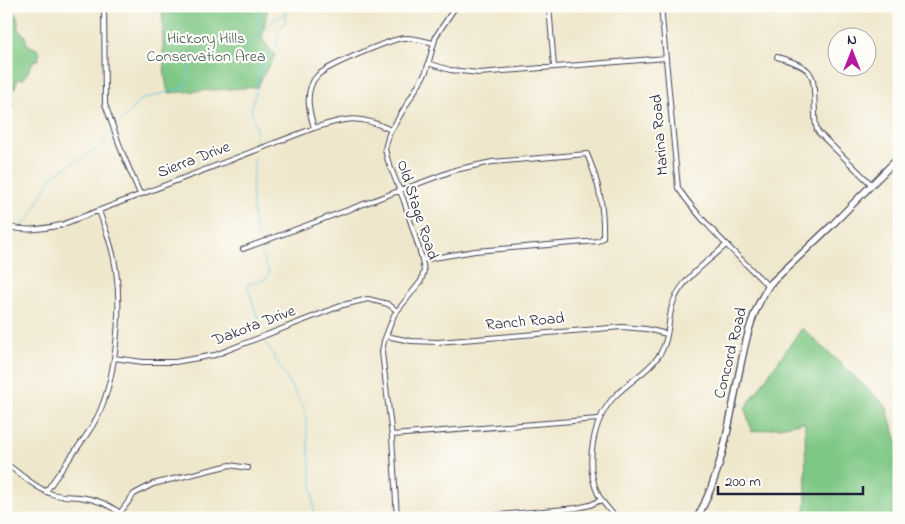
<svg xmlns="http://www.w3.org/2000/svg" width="905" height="524" font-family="'Indie Flower',sans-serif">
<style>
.green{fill:#7ec784;stroke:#507460}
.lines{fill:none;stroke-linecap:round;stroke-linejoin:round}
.stream{stroke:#62c6df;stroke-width:1}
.street-casing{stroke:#414051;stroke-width:6}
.secondary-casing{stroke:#414051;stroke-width:8}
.street{stroke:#fff;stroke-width:4}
.secondary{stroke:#fff;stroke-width:5.5}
.labels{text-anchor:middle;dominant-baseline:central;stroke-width:4.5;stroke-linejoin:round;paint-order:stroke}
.park-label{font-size:16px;fill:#425c55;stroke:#fdfcf7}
.street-label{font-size:16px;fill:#22223b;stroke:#fdfcf7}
</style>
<rect width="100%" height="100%" fill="#fdfcf7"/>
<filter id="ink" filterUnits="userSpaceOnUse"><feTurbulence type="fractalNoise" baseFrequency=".02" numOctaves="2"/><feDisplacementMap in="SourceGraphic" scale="10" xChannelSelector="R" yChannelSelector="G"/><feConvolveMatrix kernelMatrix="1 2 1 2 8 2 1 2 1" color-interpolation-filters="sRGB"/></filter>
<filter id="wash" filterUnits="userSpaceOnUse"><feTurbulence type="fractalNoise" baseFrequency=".0096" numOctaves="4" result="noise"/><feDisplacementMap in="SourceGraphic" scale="20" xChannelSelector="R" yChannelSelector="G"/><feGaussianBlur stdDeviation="1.12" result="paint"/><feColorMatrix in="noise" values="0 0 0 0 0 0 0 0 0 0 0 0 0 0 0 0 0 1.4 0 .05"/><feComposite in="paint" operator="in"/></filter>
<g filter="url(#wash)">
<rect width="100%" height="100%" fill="#efe7cc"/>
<path class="green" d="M6,6H11L17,16L19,30L25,35L27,44L40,51L38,60H34L24,79H18L10,100L6,104Z
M162,6H268L262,39L275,55C270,66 262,74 258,87L168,93C161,65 164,35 162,6Z
M802,328L886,406L899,448V518H804L806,503L805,422L752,432L745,408Z"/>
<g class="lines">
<path class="stream" d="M216,6L224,8L228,6
M257,6L260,33
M255,144L256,127L251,109L257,88L259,71L276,47L279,31L285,22V14
M255,158C251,184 251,210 257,236
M20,227L29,219L52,176L95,150L140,100L185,87L191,62L243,56C260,34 275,11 305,6
M6,239L17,230
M260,249L269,273L266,279L247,285L262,330
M266,343L305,410L315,518"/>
</g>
</g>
<g filter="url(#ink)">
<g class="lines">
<g class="street-casing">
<path id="street" d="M104,6L105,104L122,152L140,194
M549,6L554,67
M661,6L678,188C701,222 739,257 768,286
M777,57C818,69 813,73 815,113C815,120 815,126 818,132L872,185
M428,63L450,70L479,73L666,58
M6,109L12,104
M314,128C310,114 306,99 311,86C312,83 315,78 317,76C326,66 390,40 403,38C413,37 424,41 434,43
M6,226C25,232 42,229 61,225L314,128C346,118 359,114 391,130
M243,249L455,170L492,162L587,154C599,182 604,207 603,238L598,241L475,251L422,260
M386,336L411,341L438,342L622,327L646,329L667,334
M114,358L143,362H175L215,355L343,305L368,299L388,304L397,311
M392,435L598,419
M6,464C21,474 35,488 52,494C61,497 70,496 79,497C97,499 113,506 126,518
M46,492C61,468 80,447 94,423C116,385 122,312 116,270C113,249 106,230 99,211
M120,513L134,494L153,484L230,465L248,468
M397,518L392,437L382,352L384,341L394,315L421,281L424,271L421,255L404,201L388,161L385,149L389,134L426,72L436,36L456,6
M467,518L577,508L590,505L601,500
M616,518C610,510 602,503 598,494C584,464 593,418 616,395C630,381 650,370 660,354C669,340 668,321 672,306C679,280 708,262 727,244"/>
</g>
<g class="secondary-casing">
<path id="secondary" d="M697,518C721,475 729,426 738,378C745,345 750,313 770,284L831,226L899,157"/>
</g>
<use href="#street" class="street"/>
<use href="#secondary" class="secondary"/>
</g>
</g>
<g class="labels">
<g class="park-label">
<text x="206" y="39">Hickory Hills<tspan x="206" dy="18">Conservation Area</tspan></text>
</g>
<g class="street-label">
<text transform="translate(660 135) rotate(-95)">Marina Road</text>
<text transform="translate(194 160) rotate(-21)">Sierra Drive</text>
<text transform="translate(417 210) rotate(72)">Old Stage Road</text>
<text transform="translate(525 322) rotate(-5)">Ranch Road</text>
<text transform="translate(254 326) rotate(-21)">Dakota Drive</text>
<text transform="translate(731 353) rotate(-76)">Concord Road</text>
</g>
</g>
<rect width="905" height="524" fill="none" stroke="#fdfcf7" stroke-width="25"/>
<g transform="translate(852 52)"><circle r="24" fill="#fdfcf7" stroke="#a5a5ac"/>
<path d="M0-4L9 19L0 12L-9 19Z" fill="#b5179e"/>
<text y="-8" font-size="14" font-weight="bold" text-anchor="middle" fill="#22223b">N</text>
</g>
<path d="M718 486v8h145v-8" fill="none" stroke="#22223b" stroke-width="2.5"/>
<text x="725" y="486" font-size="15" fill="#22223b" stroke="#fdfcf7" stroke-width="4" paint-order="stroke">200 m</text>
</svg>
